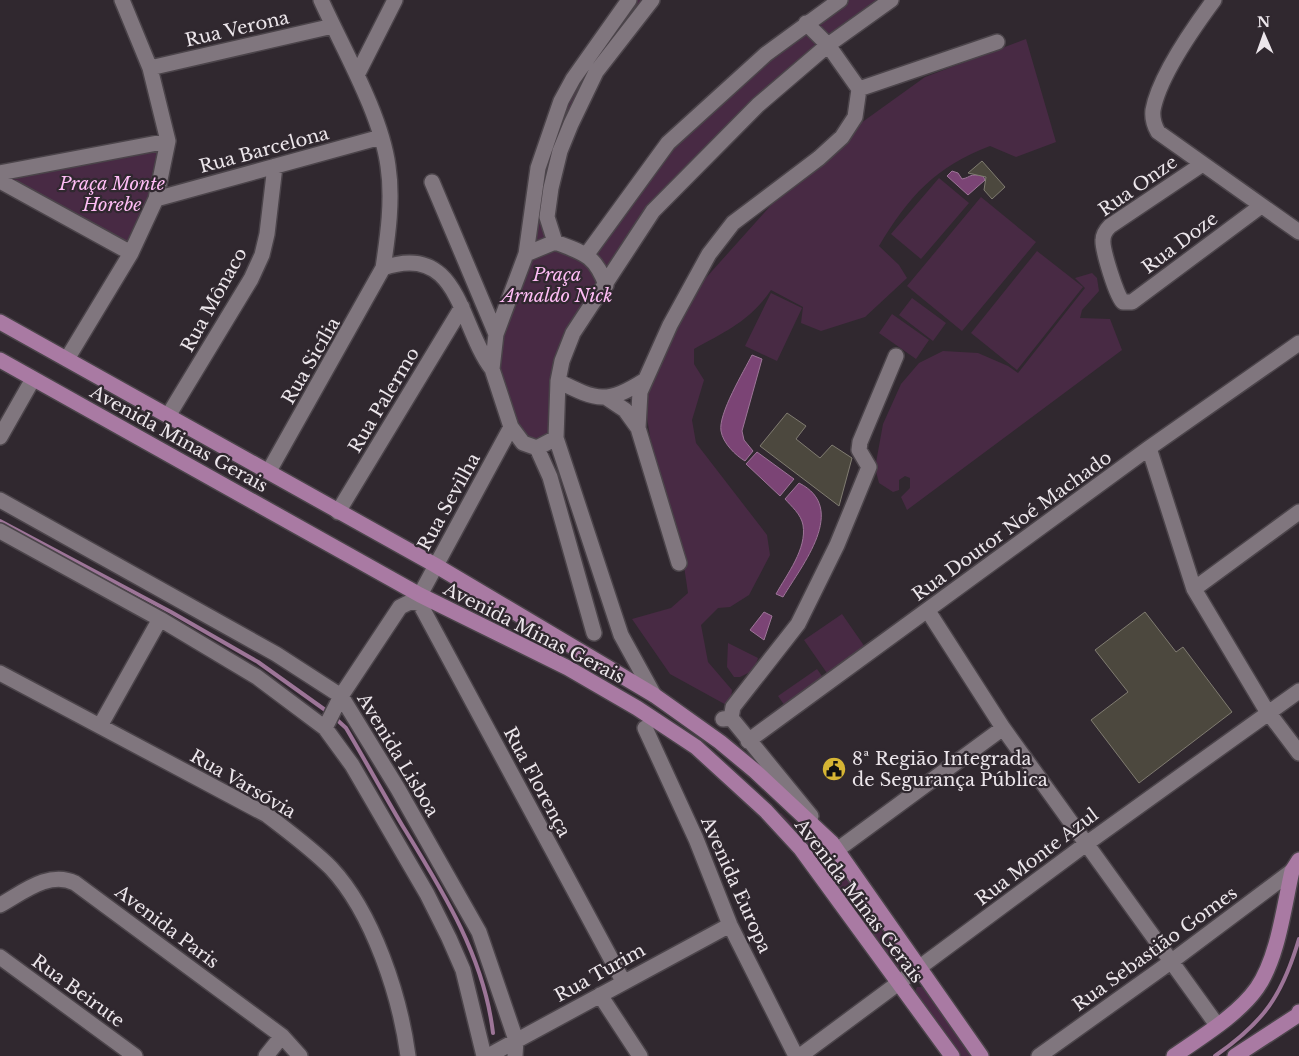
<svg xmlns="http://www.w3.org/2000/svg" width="1299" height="1056" font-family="'Libre Baskerville',serif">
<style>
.green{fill:#482a44}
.water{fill:#7b4475;stroke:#9d7598}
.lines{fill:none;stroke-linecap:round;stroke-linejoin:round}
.stream{stroke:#9d7598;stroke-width:4}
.building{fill:#4c483e;stroke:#807c71}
.minor-casing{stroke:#4b444a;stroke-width:18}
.major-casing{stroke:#4b444a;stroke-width:18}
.minor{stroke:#80767e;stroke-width:15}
.major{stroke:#a97aa3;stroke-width:15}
.labels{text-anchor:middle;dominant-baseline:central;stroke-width:4.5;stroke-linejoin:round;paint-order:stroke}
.street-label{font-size:18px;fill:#ece6eb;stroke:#30282f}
.park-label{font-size:18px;font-style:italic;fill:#febdf5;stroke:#30282f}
.poi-label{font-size:18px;fill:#ece6eb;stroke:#30282f;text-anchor:start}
</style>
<rect width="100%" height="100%" fill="#30282f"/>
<path class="green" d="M628,0H652L596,72L551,188L555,242L587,254L668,143L840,0H891L828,45L653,211L573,333L556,438L523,442L492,369L526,254L538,168L561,101Z
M1026,39L1056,142L1016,157L990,146C935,167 909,196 879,246L899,265L907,278L865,317L821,331L801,323L803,307L771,290C750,321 726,331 694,349V364L704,380L692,420L696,443L767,535L770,555L749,595L730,607L718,608L701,625L708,662L732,690L730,707L670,674L632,619L671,608L688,593L684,566L672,513L656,466L652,448L646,412L647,388L660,357L704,280L780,195L861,123L925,77Z
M168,141L131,253L0,173Z
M939,178L969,203L921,259L891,234Z
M981,197L1036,242L962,331L907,286Z
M1037,251L1083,287L1017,370L971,333Z
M1092,273L1097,278L1099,291L1082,310L1080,318L1110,319L1122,350L907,510L901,497L910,488V478L905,476L899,480V490L893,492L879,483L875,468L883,424L901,384L919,363L943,351L978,353L1008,366L1018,373L1085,288L1075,278Z
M771,293L802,308L777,361L745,346Z
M912,298L946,323L933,341L899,315Z
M892,314L929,340L916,359L879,333Z
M842,614L867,650L829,676L804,640Z
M728,643L758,658L754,670L740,677H734L727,667Z
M817,669L824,679L785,706L778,696Z
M781,813L849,881L907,969L897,973L779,814Z
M917,987H922L973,1056H960L914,994Z"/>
<path class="water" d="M952,171L958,173L962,179C972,177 969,173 983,176L985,180L968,195L947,176Z
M752,355L762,359L742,431L744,440L753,451L745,461C735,455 723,443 721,431C718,414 744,371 752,355Z
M757,452L794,479L780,496L746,464Z
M799,483C849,508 802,565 783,597L776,594C787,574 807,549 803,525C801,514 791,506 785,499Z
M764,612L772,616L764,640L750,630Z"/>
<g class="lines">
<path class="stream" d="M0,521L171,612L258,662L328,712
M335,718L346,728C365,760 383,793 402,825C442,890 484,956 493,1033
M1215,1056C1264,1022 1282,996 1299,939"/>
</g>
<path class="building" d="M982,161L1005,187L992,199L984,190L986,177L968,173Z
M787,413L806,426L796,439L820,458L832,445L852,458L839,506L760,446Z
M1145,612L1176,652L1183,647L1232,712L1139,783L1091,720L1128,692L1095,650Z"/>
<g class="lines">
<g class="minor-casing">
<path id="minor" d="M1214,0C1194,27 1159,77 1153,110C1152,118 1154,125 1158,132L1299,232
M150,68L333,26
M357,75L395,0
M859,89L997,42
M1201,165L1110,226C1106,230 1103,234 1103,240C1102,249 1117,298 1123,302H1132L1261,206
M0,173L168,141
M0,181L131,253
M432,182L496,334
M156,199L381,137
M555,242L547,217L551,188L560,151L571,124L596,72L652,0
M526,254L555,242C584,253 595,255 606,285
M587,254L668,143L766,54L840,0
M383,268C460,241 459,326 492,369
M67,359L131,253L156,199L168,141L150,68L122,0
M558,381C598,401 607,404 645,380
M607,398L625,410L638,428
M168,416L251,279L262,255L267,234L275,166
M0,437L33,379
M556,438L537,448L523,443L511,427L492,369L496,334L526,254L538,168L561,101L573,79L629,0
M537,448L550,477L594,633
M1149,448L1194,589L1265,708L1299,753
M269,471L383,268C388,235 393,199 388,166C381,114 343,49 321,0
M0,500L276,654L341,696L398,789L479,932L516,1040L515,1056
M338,512L462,307
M0,531L160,619L257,677L325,728L352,765L427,894L449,938L463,970L484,1056
M679,563L638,428L640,392L670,325L709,254L733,223L819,158L842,137L855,117L859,89L828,45L806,23
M1194,589L1299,512
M420,595L511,427
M928,611L1003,728L1217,1025
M0,673L267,815C289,832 311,848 331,868C373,913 400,996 408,1056
M654,695L621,635L556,438L558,381L562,361L573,333L653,211L758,105L828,45L891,0
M731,718L733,707L798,624L837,545L869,467L859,450L860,442L896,356
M723,719L731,718L811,816
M100,726L160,619
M325,728L341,696L400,607L412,601L420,604L623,981
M645,728L696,839L730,925L796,1056
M748,741L1149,448L1299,343
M837,850L1003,728
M0,905C22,893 49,870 75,883L282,1036L300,1056
M0,957L135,1056
M600,995L640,1056
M266,1056L282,1036
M488,1056L730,925
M800,1056L1086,844L1299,691
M1039,1056L1172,961L1292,871"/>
</g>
<g class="major-casing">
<path id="major" d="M0,322L435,565L654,695L720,742L755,771L832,843L981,1056
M0,360L420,595L568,668L637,708L696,747L766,811L801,849L952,1056
M1174,1056C1201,1037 1238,1015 1257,988C1278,958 1284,906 1292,871L1299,860
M1235,1056L1298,1015L1299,1012"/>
</g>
<use href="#minor" class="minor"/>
<use href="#major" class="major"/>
</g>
<defs>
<g id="civic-disc" transform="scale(1.25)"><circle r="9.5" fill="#d6b534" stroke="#30282f"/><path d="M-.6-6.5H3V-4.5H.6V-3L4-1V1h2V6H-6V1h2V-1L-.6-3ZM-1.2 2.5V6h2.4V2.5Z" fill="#111"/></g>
</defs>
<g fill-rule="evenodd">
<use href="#civic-disc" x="834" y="769"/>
</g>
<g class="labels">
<g class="street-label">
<text transform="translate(237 29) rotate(-13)">Rua Verona</text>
<text transform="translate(264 150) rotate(-15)">Rua Barcelona</text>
<text transform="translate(1138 186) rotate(-35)">Rua Onze</text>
<text transform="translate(1180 243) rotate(-37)">Rua Doze</text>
<text transform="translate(214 300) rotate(-61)">Rua Mônaco</text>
<text transform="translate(311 361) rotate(-60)">Rua Sicília</text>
<text transform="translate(384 400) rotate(-59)">Rua Palermo</text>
<text transform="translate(179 439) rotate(29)">Avenida Minas Gerais</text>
<text transform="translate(449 502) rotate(-61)">Rua Sevilha</text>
<text transform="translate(1012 526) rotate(-36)">Rua Doutor Noé Machado</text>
<text transform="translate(534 633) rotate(27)">Avenida Minas Gerais</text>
<text transform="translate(398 755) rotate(59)">Avenida Lisboa</text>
<text transform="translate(537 782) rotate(62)">Rua Florença</text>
<text transform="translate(243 784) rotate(30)">Rua Varsóvia</text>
<text transform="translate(1037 857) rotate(-37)">Rua Monte Azul</text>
<text transform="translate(736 885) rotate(66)">Avenida Europa</text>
<text transform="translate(859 901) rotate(53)">Avenida Minas Gerais</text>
<text transform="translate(167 927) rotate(37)">Avenida Paris</text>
<text transform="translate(1155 949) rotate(-36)">Rua Sebastião Gomes</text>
<text transform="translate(600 973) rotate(-29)">Rua Turim</text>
<text transform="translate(78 991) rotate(36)">Rua Beirute</text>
</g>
<g class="park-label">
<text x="112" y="184">Praça Monte<tspan x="112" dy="21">Horebe</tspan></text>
<text x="557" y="275">Praça<tspan x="557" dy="21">Arnaldo Nick</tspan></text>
</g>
<g class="poi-label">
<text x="852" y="759">8ª Região Integrada<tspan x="852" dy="21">de Segurança Pública</tspan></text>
</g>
</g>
<g transform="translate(1264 35) rotate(358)" stroke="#30282f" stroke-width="4" paint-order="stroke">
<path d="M0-4L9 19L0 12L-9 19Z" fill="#ece6eb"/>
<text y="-8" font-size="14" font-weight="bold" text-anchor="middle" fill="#ece6eb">N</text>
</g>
</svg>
